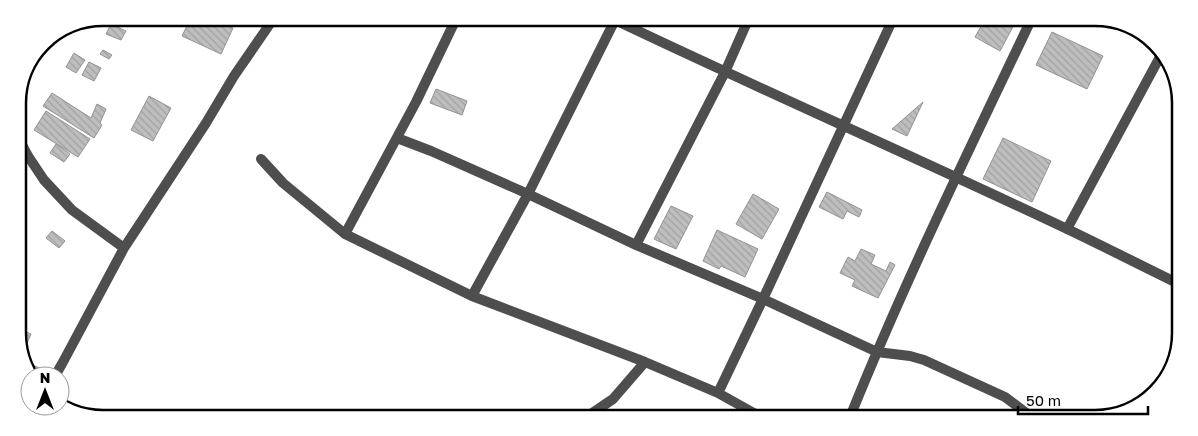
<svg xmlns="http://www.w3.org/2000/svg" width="1198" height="436" font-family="'Golos Text',sans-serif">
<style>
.building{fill:url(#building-back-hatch);stroke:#929292}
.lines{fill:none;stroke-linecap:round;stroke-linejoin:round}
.street{stroke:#4e4e4e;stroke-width:10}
.rim{fill:none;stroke:#000;stroke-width:2.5}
</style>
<defs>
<pattern id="building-back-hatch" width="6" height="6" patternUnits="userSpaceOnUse" patternTransform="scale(1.25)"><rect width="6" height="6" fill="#bebebe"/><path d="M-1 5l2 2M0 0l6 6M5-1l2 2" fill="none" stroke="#a2a2a2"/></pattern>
</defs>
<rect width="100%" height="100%" fill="#fff"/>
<path class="building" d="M129,18H144L142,23Z
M191,18H211L233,28L221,54L182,36Z
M984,21H1016L1000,51L975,37Z
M111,24L126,31L121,40L106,34Z
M1052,32L1103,56L1087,89L1036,65Z
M103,50L112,55L109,59L100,54Z
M74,53L85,60L76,73L66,67Z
M89,62L101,68L94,81L82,75Z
M1177,86L1180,92V98L1173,95Z
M436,89L467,101L462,115L430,103Z
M52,93L91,118L97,104L106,109L100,123L102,125L94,138L43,106Z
M149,96L171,108L153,141L131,130Z
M923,102L907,136L892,129Z
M46,111L90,139L78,157L34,130Z
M1003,138L1051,161L1032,202L983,179Z
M56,144L70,154L64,162L50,153Z
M827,192L862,210L859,217L847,211L843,219L819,207Z
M753,194L779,209L762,239L736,224Z
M671,206L693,216L676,249L654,239Z
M717,230L758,249L745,277L721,266L719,269L703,261Z
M52,231L65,241L59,248L46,238Z
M861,249L875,255L871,264L886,271L890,262L895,265L878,298L852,286L855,280L840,273L848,257L855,261Z
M19,329L31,334L25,348L19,346Z
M25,362L42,369L40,376H32Z"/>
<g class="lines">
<path class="street" d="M250,18L269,24
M615,20C764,91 915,157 1065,228C1103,246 1140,265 1177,283
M18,137L28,156L44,180L72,210L124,248
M397,138L431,151L528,194L636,245L763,299L877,352L910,356L924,360L1005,397L1033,418
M261,159L283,183L345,234L472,296L645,362L718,393L761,417
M1067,229L1162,53
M345,234L416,102L456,19
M636,245L725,72L748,20
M472,296L528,194L615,20
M55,376L63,362L124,248L206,123L234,76L274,18
M718,393L763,299L892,21
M588,416L613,399L645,362
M850,417C904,283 968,152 1030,22"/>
</g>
<path d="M0 0H1198V436H0ZM103 26H1095A77 77 0 0 1 1172 103V333A77 77 0 0 1 1095 410H103A77 77 0 0 1 26 333V103A77 77 0 0 1 103 26Z" fill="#fff" fill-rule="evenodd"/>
<path class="rim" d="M103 26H1095A77 77 0 0 1 1172 103V333A77 77 0 0 1 1095 410H103A77 77 0 0 1 26 333V103A77 77 0 0 1 103 26Z"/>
<g transform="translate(45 391)"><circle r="24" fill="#ffffff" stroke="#999999"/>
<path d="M0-4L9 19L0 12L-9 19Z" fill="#000000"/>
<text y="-8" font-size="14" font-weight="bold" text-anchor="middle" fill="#000000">N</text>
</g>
<path d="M1018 406v8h130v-8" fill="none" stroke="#000000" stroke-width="2.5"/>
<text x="1026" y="406" font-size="15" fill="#000000" stroke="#ffffff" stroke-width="4" paint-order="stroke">50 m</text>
</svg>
